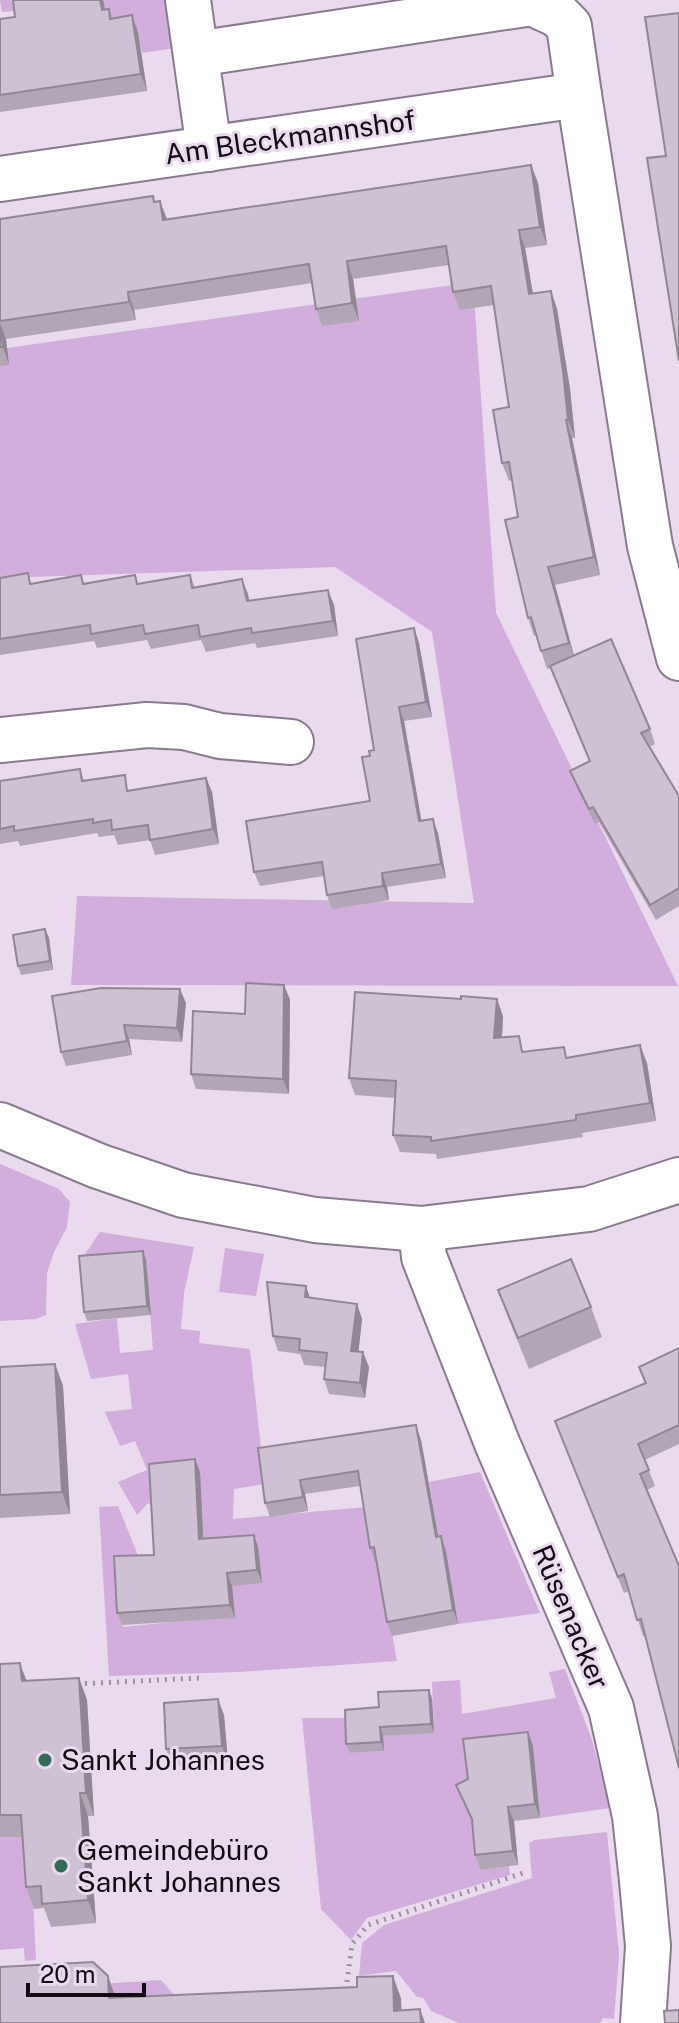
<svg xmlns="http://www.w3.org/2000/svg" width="679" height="2023" font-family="'Public Sans',sans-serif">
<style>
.green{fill:#d1aedc}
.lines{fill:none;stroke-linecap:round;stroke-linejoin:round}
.minor-casing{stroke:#887b8d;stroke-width:48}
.path{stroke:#9a8f9d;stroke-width:5;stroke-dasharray:2 6;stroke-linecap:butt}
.minor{stroke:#fff;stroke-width:44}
.wall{fill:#b2a6b6}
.shaded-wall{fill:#918794}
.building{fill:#cfc1d4;stroke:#918794;stroke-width:2}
.poi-dot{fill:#2f6b56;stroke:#e9daed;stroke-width:3}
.labels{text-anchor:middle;stroke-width:6;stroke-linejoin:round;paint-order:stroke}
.street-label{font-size:28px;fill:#110c12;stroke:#e9daed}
.poi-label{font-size:28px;fill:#110c12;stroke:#e9daed;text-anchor:start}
</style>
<rect width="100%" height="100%" fill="#e9daed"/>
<!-- green -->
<g class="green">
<polygon points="0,0 169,0 175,48 142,53 138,32 108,27 104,3 2,12"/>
<polygon points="473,282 496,613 678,986 71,985 77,896 474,903 432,632 335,567 0,578 0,349"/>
<polygon points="0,1164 59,1189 70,1202 67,1227 54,1252 47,1273 46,1315 36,1319 0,1321"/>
<polygon points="100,1232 194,1247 184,1293 181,1329 200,1331 199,1343 250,1349 265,1484 234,1489 233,1519 366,1507 379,1561 397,1661 239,1672 109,1676 99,1507 118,1506 143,1568 118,1570 123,1627 192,1620 204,1556 199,1495 147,1504 137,1515 118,1482 147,1470 135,1441 120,1446 105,1412 132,1409 128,1374 91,1379 75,1324 117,1318 120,1353 153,1350 146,1260 82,1265 85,1254"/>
<polygon points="225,1248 264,1254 256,1296 219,1292"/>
<polygon points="480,1472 540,1613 458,1624 446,1551 441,1551 429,1482"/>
<polygon points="565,1669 592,1740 610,1808 540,1818 533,1746 473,1825 481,1870 509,1866 510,1875 367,1918 351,1940 321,1909 302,1718 348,1718 350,1753 383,1751 383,1736 434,1732 432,1682 460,1680 462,1714 556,1698 549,1672"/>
<polygon points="607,1832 619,1954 614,2019 603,2018 600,2023 459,2023 431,2011 423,1998 417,1997 396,1971 359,1976 362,1943 384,1925 532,1878 529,1843 535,1840"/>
<polygon points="0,1837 30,1837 36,1960 25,1961 24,1948 0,1950"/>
<polygon points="161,1980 176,1997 117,2023 101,1984"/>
</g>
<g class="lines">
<!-- minor casing -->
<g class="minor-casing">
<g id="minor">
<polyline points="188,0 209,149"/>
<polyline points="196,54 532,3 558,15 569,26 579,95"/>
<polyline points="0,179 579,95 650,546 679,658"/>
<polyline points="0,740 147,725 184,727 220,736 291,742"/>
<polyline points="0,1125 98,1166 183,1195 315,1220 421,1229 589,1209 679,1180"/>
<polyline points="421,1229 424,1257 497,1443 611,1708 635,1816 642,1881 648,1946 643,2023"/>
</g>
</g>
<!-- path -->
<g class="path">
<polyline points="77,1684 200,1678"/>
<polyline points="347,1982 352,1944 368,1925 526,1872"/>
</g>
<!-- minor -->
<use href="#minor" class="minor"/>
</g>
<!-- wall -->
<g class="wall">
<polygon points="13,0 103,0 105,10 109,9 113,19 138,32 147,91 0,112 0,19 15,17"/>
<polygon points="531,165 538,183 547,245 525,248 533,294 551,291 557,309 570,389 575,438 572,438 600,575 555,585 574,655 650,729 655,744 649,747 679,796 679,906 656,920 599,822 595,824 576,786 570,771 589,761 551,668 547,669 536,635 534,636 528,618 518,517 512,480 509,481 502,463 509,407 494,305 460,310 453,292 449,265 353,279 359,321 322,326 316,309 312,283 134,310 136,320 6,339 9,365 0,366 0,219 156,202 167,220"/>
<polygon points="190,575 195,587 248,594 249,601 334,605 338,636 257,648 255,643 206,652 201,640 151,649 147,640 97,648 94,641 0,655 0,578 31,583 138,584"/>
<polygon points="414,628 419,643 432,717 404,721 421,820 438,833 446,878 387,887 389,900 332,909 327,895 324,876 260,886 254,872 370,801 370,756 374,750"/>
<polygon points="80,769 84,781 130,790 206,778 212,792 219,844 155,855 150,840 118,845 114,835 99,837 97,833 20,846 18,841 0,844 0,781"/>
<polygon points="45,929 49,938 53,970 21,975 18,966"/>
<polygon points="284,985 290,1000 289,1094 196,1089 191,1074 245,1014"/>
<polygon points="52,996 186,1003 182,1042 129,1039 132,1055 66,1066 61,1052"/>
<polygon points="503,1016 502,1037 525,1052 568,1057 647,1063 656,1121 582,1133 583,1137 437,1159 436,1154 400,1152 393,1135 395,1098 355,1095 349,1078"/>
<polygon points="146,1260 151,1315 87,1321 84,1312"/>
<polygon points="306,1286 310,1298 357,1304 362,1319 358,1352 369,1367 365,1398 329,1394 324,1379 325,1367 304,1365 300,1354 278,1351 273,1336"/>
<polygon points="498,1290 591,1307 602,1337 529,1369 509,1320"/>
<polygon points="679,1348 679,1444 645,1460 655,1486 647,1490 645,1636 643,1636 629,1591 624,1593 555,1421 645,1384 639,1367"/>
<polygon points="55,1364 63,1386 70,1514 0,1518 0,1367"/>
<polygon points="421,1440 438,1537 446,1551 458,1624 392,1636 387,1622 377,1562 375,1562 370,1548 360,1486 305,1494 308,1511 270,1517 265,1503 258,1448"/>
<polygon points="200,1472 203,1539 254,1535 258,1547 262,1583 232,1586 235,1618 122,1625 117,1613 154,1555"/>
<polygon points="0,1664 26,1681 79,1678 87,1700 94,1816 88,1816 96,1923 51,1927 44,1908 34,1909 26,1887 23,1837 0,1837"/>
<polygon points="432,1698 434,1733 383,1736 384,1751 350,1753 346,1744 379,1707"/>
<polygon points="224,1715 228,1762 172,1766 166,1749"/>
<polygon points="528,1732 533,1746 540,1818 514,1821 518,1865 481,1870 475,1855 472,1823 456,1785 468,1779"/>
</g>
<!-- shaded-wall -->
<g class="shaded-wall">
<polygon points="100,0 103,0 104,3 108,27 102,10"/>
<polygon points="132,15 138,32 147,91 141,74"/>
<polygon points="531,165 538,183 547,245 540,227"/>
<polygon points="160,201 167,219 163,220"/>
<polygon points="519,230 525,248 536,312 529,294"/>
<polygon points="347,261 353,279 359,321 352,303"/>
<polygon points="551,291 557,309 570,389 575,438 568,420"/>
<polygon points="128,292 134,310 136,320 129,302"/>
<polygon points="0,323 6,339 9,365 3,347"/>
<polygon points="566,420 572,438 600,575 594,557"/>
<polygon points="548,567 555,585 575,661 569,643"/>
<polygon points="242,579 248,594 252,616 247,601"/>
<polygon points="328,590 334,605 338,636 333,621"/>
<polygon points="414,628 419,643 432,717 426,702"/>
<polygon points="399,707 404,721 424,835 419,821"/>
<polygon points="206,778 212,792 219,844 213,829"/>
<polygon points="433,819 438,833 446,878 441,864"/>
<polygon points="382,873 387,887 389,900 383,886"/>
<polygon points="45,929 49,938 53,970 50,961"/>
<polygon points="284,985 290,1000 289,1094 283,1079"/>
<polygon points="180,989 186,1003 182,1042 177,1028"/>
<polygon points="497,999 503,1016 501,1055 494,1038"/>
<polygon points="124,1025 129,1039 132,1055 127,1041"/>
<polygon points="640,1045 647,1063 656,1121 650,1103"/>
<polygon points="143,1251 146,1260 151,1315 147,1306"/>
<polygon points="306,1286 311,1301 305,1297"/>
<polygon points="357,1304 362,1319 357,1366 351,1351"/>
<polygon points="363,1352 369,1367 365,1398 360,1383"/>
<polygon points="55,1364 63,1386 70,1514 62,1492"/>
<polygon points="416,1425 421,1440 441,1551 436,1537"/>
<polygon points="195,1459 200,1472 204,1552 199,1539"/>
<polygon points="300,1480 305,1494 308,1511 303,1497"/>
<polygon points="254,1535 258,1547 262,1583 257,1570"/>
<polygon points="441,1536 446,1551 458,1624 453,1610"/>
<polygon points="227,1573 232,1586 235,1618 230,1605"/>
<polygon points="20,1663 28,1685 22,1681"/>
<polygon points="79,1678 87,1700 94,1816 86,1793"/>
<polygon points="429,1690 432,1698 434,1733 431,1724"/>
<polygon points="218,1699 224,1715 228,1762 222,1746"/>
<polygon points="380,1727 383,1736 384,1751 381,1742"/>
<polygon points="528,1732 533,1746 540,1818 535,1804"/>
<polygon points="80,1793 88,1816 96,1923 88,1900"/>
<polygon points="508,1807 514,1821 518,1865 513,1851"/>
<polygon points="108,1976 116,1998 109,1998"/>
<polygon points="393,1976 401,1998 402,2023 394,2011"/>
<polygon points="420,2009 425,2023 421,2023"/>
</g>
<!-- building -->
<g class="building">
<polygon points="13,0 100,0 102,10 109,9 110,19 132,15 141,74 0,95 0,19 15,17"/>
<polygon points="679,13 679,361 647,158 666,156 645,17"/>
<polygon points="531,165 540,227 519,230 529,294 551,291 563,371 568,420 566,420 594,557 548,567 569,643 541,651 531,617 528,618 505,520 518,517 509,462 502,463 493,410 509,407 491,286 453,292 446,246 347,261 352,303 316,309 309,264 128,292 129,302 0,321 0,219 153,196 154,202 160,201 163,220"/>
<polygon points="0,326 3,347 0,347"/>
<polygon points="28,573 30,584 81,575 83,584 135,575 137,584 190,575 192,588 242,579 247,601 328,590 333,621 252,633 251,628 200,637 198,625 145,634 143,625 91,634 90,625 0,639 0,578"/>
<polygon points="414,628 426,702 399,707 419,821 433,819 441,864 382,873 383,886 327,895 322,862 254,872 246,821 370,801 362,757 370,756 369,751 374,750 356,639"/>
<polygon points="611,639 650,729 641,733 679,796 679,888 650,905 593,807 589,809 570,771 590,761 550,666"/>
<polygon points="80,769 82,781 125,775 127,791 206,778 213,829 150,840 148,825 112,830 111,820 93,823 93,819 14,831 14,826 0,829 0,781"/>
<polygon points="45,929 50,961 18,966 13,935"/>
<polygon points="246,983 284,985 283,1079 191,1074 193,1011 245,1014"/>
<polygon points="101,988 180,989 177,1028 124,1025 127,1041 61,1052 52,996"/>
<polygon points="355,992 461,999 461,996 497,999 494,1038 519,1036 522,1052 564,1047 566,1058 640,1045 650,1103 576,1115 576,1120 431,1141 431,1137 393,1135 396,1081 349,1078"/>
<polygon points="143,1251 147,1306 84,1312 79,1256"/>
<polygon points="571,1259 591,1307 518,1338 498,1290"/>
<polygon points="267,1282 306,1286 305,1297 357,1304 351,1351 363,1352 360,1383 324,1379 327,1353 299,1350 300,1339 273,1336"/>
<polygon points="679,1348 679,1425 638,1444 649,1470 640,1474 679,1566 679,1768 641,1619 637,1620 624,1574 618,1577 555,1421 646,1383 639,1367"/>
<polygon points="55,1364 62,1492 0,1495 0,1367"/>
<polygon points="416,1425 436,1537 441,1536 453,1610 387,1622 374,1547 370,1548 358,1471 300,1480 303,1497 265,1503 258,1448"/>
<polygon points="195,1459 199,1539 254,1535 257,1570 227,1573 230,1605 117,1613 114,1556 154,1555 149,1464"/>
<polygon points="20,1663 22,1681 79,1678 86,1793 80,1793 88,1900 42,1904 41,1886 26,1887 21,1815 0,1815 0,1664"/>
<polygon points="429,1690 431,1724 380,1727 381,1742 346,1744 345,1710 379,1707 378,1692"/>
<polygon points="218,1699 222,1746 166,1749 164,1703"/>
<polygon points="528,1732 535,1804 508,1807 513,1851 475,1855 472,1819 456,1785 468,1779 463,1739"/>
<polygon points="93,1962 108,1976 109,1998 357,1987 357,1977 393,1976 394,2011 420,2009 421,2023 0,2023 0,1967"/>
<polygon points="679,2010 679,2023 665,2023 664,2011"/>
</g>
<!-- markers -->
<g class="poi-dot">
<circle cx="45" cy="1760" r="8"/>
<circle cx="61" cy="1866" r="8"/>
</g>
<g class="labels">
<!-- street labels -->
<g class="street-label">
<text transform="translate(290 137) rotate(-8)" y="10">Am Bleckmannshof</text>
<text transform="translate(571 1617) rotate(67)" y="10">Rüsenacker</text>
</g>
<!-- poi labels -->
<g class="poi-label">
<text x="61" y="1770">Sankt Johannes</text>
<text x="77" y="1860">Gemeindebüro<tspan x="77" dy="32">Sankt Johannes</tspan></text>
</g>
</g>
<!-- scale -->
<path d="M28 1983v12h116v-12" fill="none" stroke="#110c12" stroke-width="4"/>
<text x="40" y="1983" font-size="24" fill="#110c12" stroke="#e9daed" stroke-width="6" paint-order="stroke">20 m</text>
</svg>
